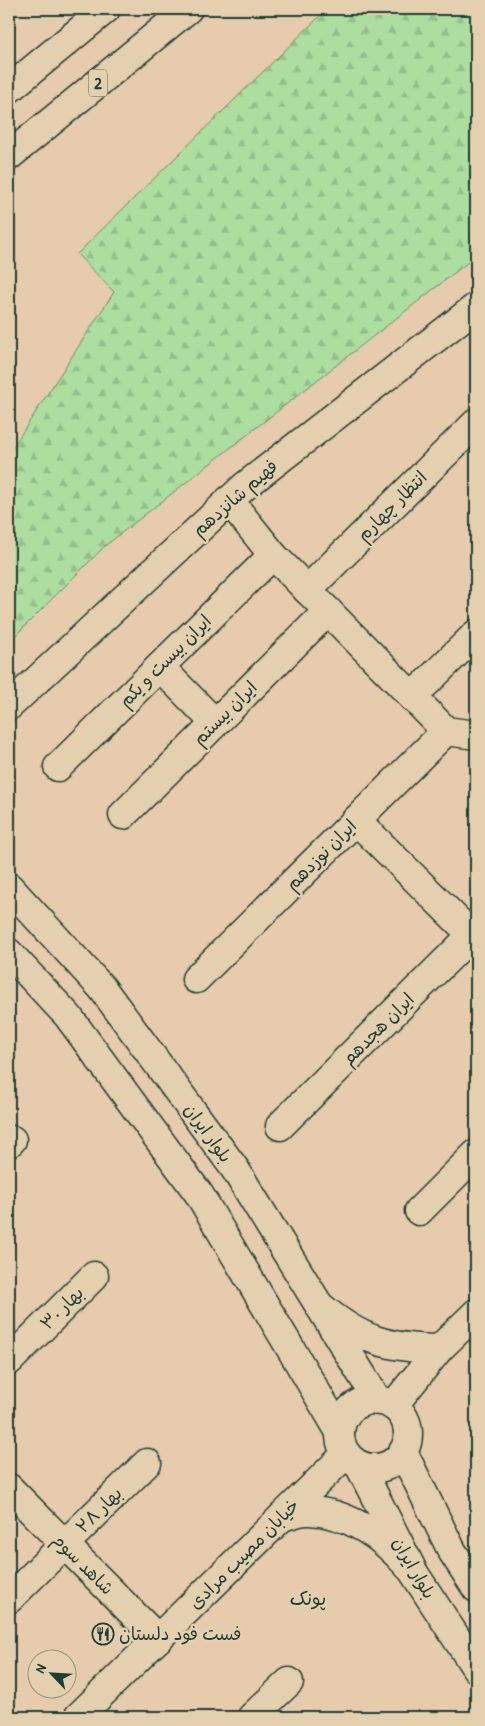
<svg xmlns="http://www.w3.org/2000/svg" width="485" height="1726" font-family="'Patrick Hand','Playpen Sans Arabic',sans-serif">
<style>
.forest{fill:url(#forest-firs);stroke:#658e6a}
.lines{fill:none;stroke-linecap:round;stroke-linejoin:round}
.minor-casing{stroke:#1f3d34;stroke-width:31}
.major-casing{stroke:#1f3d34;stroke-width:31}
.highway-casing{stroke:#1f3d34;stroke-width:31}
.minor{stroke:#e4d0ae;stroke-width:28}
.major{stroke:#e4d0ae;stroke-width:28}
.highway{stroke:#e4d0ae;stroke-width:28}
.labels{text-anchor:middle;stroke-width:5;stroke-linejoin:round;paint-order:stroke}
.shield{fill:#e4d0ae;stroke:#5a6959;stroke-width:1}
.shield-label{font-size:16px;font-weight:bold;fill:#1f3d34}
.street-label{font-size:18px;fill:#1f3d34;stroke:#e4d0ae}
.poi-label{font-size:18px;fill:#1f3d34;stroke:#e4d0ae;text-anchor:start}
.neighbourhood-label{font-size:19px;fill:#1f3d34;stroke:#e4d0ae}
</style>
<defs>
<pattern id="forest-firs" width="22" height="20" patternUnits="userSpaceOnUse" patternTransform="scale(1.25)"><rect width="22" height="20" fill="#abde9f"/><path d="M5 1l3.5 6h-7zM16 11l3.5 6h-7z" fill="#93bf8a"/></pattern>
</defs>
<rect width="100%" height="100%" fill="#e6cbac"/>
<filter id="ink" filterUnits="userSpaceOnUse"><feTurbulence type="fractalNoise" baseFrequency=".02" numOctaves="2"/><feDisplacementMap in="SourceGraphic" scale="10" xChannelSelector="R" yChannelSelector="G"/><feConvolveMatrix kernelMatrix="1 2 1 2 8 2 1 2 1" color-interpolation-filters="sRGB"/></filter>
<g filter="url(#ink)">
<!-- forest -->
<polygon class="forest" points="327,9 476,9 476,256 106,545 9,642 9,453 114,292 77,254"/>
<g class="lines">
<!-- minor casing -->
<g class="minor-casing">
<g id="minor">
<polyline points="229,500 273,555 446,731 476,735"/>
<polyline points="307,590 476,423"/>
<polyline points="160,667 215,723"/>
<polyline points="412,697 476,634"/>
<polyline points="9,706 245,486 476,307"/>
<polyline points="58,767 273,555"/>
<polyline points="123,815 328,611"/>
<polyline points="356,820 472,935"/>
<polyline points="196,979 446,731"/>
<polyline points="280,1126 476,931"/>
<polyline points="9,1143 12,1140"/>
<polyline points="419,1211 476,1154"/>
<path d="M320,1306C360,1340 387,1348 439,1349"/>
<polyline points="9,1361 94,1276"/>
<polyline points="393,1406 439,1349 476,1313"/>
<polyline points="9,1488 158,1639"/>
<path d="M282,1517C290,1515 300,1510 309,1511C349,1512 384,1538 409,1567"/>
<polyline points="9,1599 147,1463"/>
<polyline points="78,1717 346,1454"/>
<polyline points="252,1717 289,1682"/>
</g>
</g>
<!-- major casing -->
<g class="major-casing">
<g id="major">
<polyline points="9,887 102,988 235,1169 378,1401"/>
<polyline points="9,953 68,1016 199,1194 340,1432"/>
<circle cx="374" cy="1434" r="34"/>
<polyline points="403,1452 452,1551 476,1588"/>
<polyline points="359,1465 414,1573 476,1668"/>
</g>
</g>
<!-- highway casing -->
<g class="highway-casing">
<g id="highway">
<polyline points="9,89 106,9"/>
<polyline points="9,156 188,9"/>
</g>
</g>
<!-- minor -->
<use href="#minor" class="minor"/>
<!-- major -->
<use href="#major" class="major"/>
<!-- highway -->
<use href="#highway" class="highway"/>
</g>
</g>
<!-- icons -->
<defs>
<g id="restaurant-ring" transform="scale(1.125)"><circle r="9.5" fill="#e4d0ae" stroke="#1f3d34" stroke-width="1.5"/><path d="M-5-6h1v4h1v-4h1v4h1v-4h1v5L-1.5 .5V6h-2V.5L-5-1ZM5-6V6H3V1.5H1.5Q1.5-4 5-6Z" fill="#1f3d34"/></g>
</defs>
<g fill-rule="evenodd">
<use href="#restaurant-ring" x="103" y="1634"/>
</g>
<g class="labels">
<!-- shield labels -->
<rect class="shield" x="89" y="69.5" width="18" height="27" rx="4"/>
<g class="shield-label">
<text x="98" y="89">2</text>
</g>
<!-- street labels -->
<g class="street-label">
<text transform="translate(235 498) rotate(-41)" y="6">فهیم شانزدهم</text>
<text transform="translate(392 506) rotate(-45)" y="6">انتظار چهارم</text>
<text transform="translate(165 661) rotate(-45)" y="6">ایران بیست و یکم</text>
<text transform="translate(225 713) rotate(-45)" y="6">ایران بیستم</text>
<text transform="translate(321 855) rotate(-45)" y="6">ایران نوزدهم</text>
<text transform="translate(378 1029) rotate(-45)" y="6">ایران هجدهم</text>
<text transform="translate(208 1133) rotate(54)" y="6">بلوار ایران</text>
<text transform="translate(62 1308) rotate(-45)" y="6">بهار ۳۰</text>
<text transform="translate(99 1510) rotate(-45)" y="6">بهار ۲۸</text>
<text transform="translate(244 1554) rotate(-45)" y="6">خیابان مصیب مرادی</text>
<text transform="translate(83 1564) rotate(45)" y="6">شاهد سوم</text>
<text transform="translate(414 1568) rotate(60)" y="6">بلوار ایران</text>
</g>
<!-- poi labels -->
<g class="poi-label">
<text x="119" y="1640">فست فود دلستان</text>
</g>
<!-- neighbourhood labels -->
<g class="neighbourhood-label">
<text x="308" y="1605">پونک</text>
</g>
</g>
<!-- margin -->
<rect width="485" height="1726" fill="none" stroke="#e4d0ae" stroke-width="30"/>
<rect x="15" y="15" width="455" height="1696" fill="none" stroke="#1f3d34" stroke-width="2" filter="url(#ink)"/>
<!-- north arrow -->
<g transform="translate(52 1674) rotate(295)"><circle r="24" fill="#e4d0ae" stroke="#95957d"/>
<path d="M0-4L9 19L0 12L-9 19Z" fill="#1f3d34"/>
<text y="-8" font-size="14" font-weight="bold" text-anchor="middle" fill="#1f3d34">N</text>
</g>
</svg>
